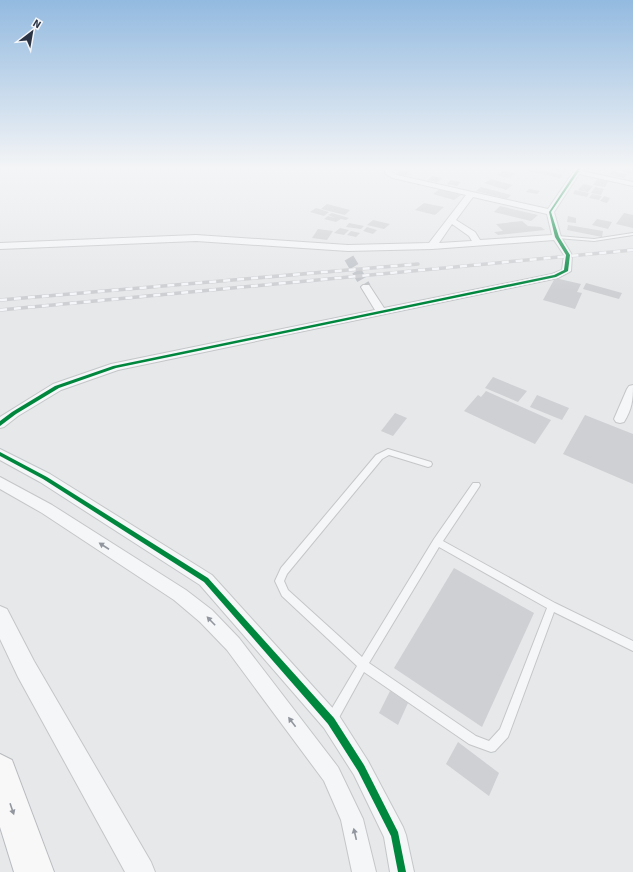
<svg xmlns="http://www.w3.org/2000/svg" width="633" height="872" font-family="'Source Sans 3',sans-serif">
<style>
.building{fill:#ced0d3}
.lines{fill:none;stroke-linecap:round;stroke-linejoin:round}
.minor-tunnel{stroke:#c1c4c9;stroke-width:10;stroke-dasharray:10 5;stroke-linecap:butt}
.service-casing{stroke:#c4c6c8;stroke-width:2}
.minor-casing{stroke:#c4c6c8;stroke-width:2}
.tertiary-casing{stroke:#c4c6c8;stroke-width:2}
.trunk-casing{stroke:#b8bbbf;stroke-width:2}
.service{fill:#f5f6f7;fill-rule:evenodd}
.minor{fill:#f5f6f7;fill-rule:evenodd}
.tertiary{fill:#f5f6f7;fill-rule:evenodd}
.trunk{fill:#f8f8f8;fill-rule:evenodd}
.rail-casing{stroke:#cecfd2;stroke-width:3.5}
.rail{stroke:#f4f6f9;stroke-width:2.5;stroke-dasharray:7;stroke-linecap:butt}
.cycleway-casing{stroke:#f4f6f9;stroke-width:3}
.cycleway{fill:#00873e;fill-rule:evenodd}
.oneway{fill:#90959e}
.oneway2{fill:#92969e}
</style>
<rect width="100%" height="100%" fill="#e6e8ea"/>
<!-- building -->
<g class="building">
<polygon points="530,168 539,168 543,169 541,170 563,175 560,178 527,171"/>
<polygon points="552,168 565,168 568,169 565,173 551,170"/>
<polygon points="626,168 633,168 633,174 624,172"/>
<polygon points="402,170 408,172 410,174 404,176 399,175 399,172"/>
<polygon points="503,171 515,173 509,178 497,175"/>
<polygon points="612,171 627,174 624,178 610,175"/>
<polygon points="432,176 442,178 437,182 428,180"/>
<polygon points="598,178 609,180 605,187 593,185"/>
<polygon points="491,179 513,185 506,190 484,183"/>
<polygon points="451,180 461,182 457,186 447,184"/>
<polygon points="583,184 593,186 588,192 578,190"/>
<polygon points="481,187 511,195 507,199 476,191"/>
<polygon points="595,187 604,189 601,195 591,193"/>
<polygon points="440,189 461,195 454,200 433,194"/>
<polygon points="529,189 540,191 537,194 526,192"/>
<polygon points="575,190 589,193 587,197 573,194"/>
<polygon points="592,194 602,196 599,200 589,198"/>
<polygon points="604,196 610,198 607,203 600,201"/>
<polygon points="424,203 444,207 435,215 415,210"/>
<polygon points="327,204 350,210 345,215 321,209"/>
<polygon points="500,206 538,215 531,221 494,212"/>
<polygon points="316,208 329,212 324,216 310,212"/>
<polygon points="332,213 349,218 346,220 341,219 336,222 324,219 328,216 335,218 328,215"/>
<polygon points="624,213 633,215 633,228 616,224"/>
<polygon points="568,216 576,218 576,223 567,222"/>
<polygon points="597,219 612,222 608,229 592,225"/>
<polygon points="373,220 390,224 384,229 367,225"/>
<polygon points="522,221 528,226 541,227 545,230 498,235 494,232 503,231 496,224"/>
<polygon points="349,223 364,226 361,229 346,227"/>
<polygon points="568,225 603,231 602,237 567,230"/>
<polygon points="367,227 377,230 373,234 363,231"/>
<polygon points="340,228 349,230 344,235 334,233"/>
<polygon points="318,229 333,231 327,240 312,238"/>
<polygon points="351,231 360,233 356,237 347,235"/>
<polygon points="555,278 581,284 577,292 582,293 575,309 543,300"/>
<polygon points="586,283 622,293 619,299 583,289"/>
<polygon points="493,377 527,391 518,402 485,388"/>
<polygon points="486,391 551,420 535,444 464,411 478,395 481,397"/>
<polygon points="537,395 569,408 562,420 530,407"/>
<polygon points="395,413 407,418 393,436 381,431"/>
<polygon points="585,415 633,434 633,484 563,454"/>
<polygon points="454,568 534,613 482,727 394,668"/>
<polygon points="390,691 408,703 398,725 379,713"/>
<polygon points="458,742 499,773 489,796 446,764"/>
</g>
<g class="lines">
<!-- minor-tunnel -->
<polyline class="minor-tunnel" points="349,258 366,287"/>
<!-- service casing -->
<g class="service-casing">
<g id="service">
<polygon points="633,233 633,235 594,241 557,238 555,237 557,236 594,239"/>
<path d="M388,449L431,462L432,464L431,466L428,467L389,455L382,459L287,574L284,581L288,590L362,657L434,539L473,483H479L480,485L479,487L443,541L555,603L633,641V651L554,612L508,737L495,751L491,752L469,744L364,672L336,723L332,724L328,723L327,719L328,715L357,666L282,596L275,581L281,568L376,455ZM439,547L547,608L500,729L489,741L476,736L369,663Z"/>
</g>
</g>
<!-- minor casing -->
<g class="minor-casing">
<g id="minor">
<path d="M388,168H396L392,172L397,175L548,209L576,168H583L581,171L633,182V186L579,174L554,212L561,237L572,255L571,271L558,278L118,370L61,390L18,416L4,427L0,428V417L53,384L111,364L375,310L361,287L363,285H369L384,308L552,274L562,270L564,255L554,240L432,249L348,251L196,241L0,249V243L196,235L348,245L429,243L466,195L393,178L387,175L385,172ZM473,197L547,214L552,235L480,240L475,232L456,220ZM452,224L469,236L472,241L439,243Z"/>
<path d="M633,385C633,400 632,409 624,422L620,423L616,422L614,419L627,389L629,386Z"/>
<polygon points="0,449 50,474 212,575 338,714 368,761 403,827 406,835 414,872 390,872 384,837 354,775 324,728 200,585 40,482 0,460"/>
<polygon points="0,477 52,505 186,590 212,610 239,638 338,767 363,819 376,872 352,872 341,820 324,781 227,650 200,622 174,600 42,513 0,489"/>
</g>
</g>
<!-- tertiary casing -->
<g class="tertiary-casing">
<polygon id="tertiary" points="0,606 7,609 34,661 151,862 155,872 125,872 18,677 0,639"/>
</g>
<!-- trunk casing -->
<g class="trunk-casing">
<polygon id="trunk" points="0,754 12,760 54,872 14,872 0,827"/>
</g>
<!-- service -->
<use href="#service" class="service"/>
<!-- minor -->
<use href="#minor" class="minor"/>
<!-- tertiary -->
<use href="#tertiary" class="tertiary"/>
<!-- trunk -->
<use href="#trunk" class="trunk"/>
<!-- rail casing -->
<g class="rail-casing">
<g id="rail">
<polyline points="0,300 418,264"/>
<polyline points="0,310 633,250"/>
</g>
</g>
<!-- rail -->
<use href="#rail" class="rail"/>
<!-- cycleway casing -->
<g class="cycleway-casing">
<g id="cycleway">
<polygon points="578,168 581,168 551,212 559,237 570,255 568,271 556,277 116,368 59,388 16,414 0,426 0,421 12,412 55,386 113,366 554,275 564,270 566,255 555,237 549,212"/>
<polygon points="0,452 47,477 208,578 334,718 364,765 398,832 406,872 398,872 391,836 358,771 328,724 204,582 43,479 0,456"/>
</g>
</g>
<!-- cycleway -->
<use href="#cycleway" class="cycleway"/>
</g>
<!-- one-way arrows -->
<defs><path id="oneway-solid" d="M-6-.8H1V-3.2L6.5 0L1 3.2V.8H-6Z"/></defs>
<g class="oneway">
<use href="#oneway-solid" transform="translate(104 546) rotate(-147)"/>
<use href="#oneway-solid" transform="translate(211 621) rotate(-134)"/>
<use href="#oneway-solid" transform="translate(292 722) rotate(-127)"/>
<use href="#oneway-solid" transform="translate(355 834) rotate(-103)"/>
</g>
<use class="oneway2" href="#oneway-solid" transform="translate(12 809) rotate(71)"/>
<!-- sky -->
<linearGradient id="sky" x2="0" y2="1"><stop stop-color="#93bae0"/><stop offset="0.58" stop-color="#f4f5f6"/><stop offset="1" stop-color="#f4f5f6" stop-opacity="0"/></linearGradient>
<rect width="633" height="290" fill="url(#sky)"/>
<!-- north arrow -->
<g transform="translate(32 32) rotate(31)" stroke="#f4f6f9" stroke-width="3" paint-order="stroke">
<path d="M0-3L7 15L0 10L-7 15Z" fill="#2b3445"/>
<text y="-6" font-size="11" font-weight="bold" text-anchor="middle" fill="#2b3445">N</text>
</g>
</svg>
